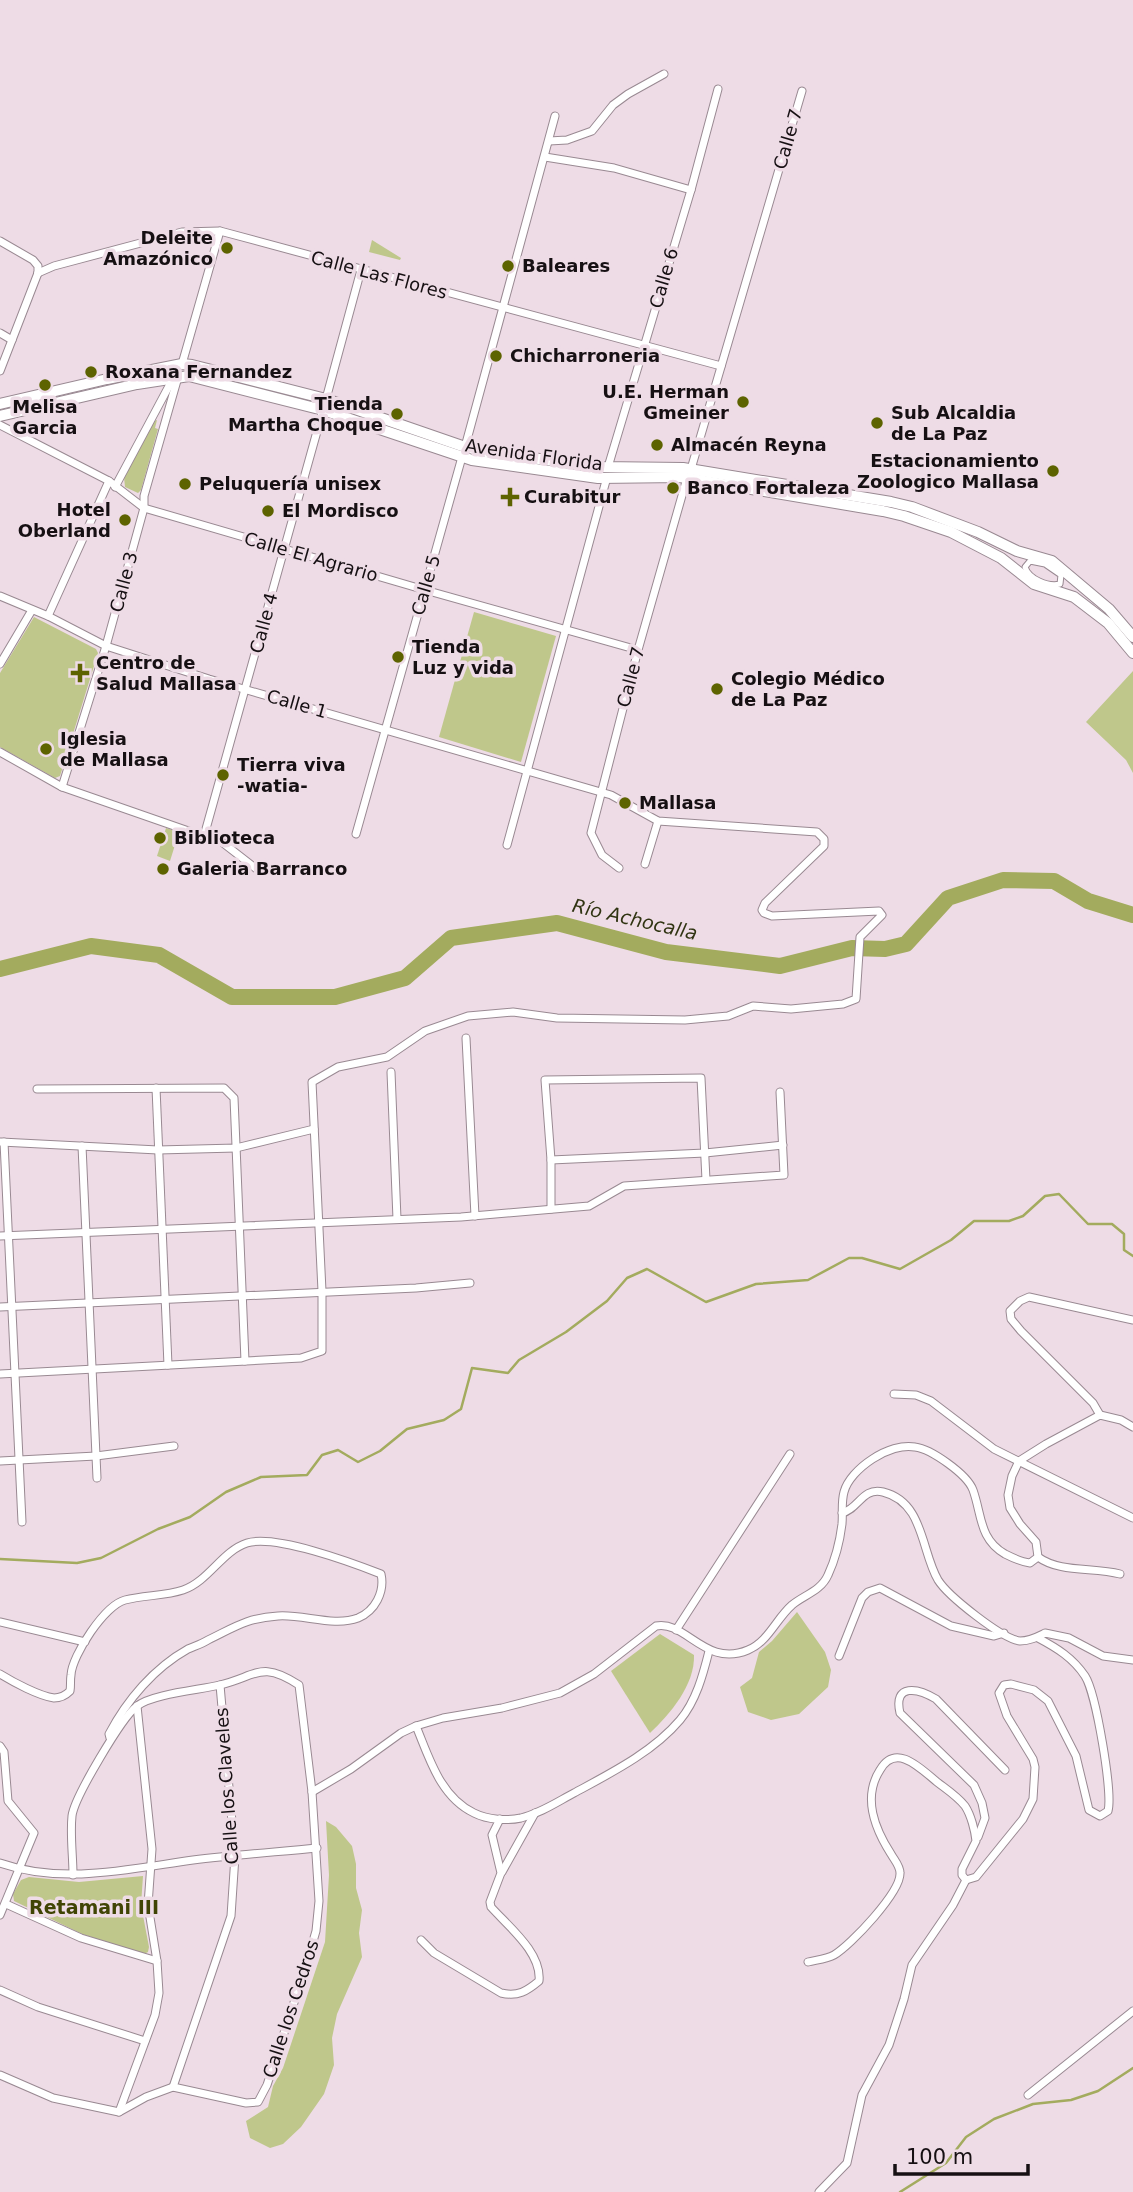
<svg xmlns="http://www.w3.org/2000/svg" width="1133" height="2192" font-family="'DejaVu Sans',sans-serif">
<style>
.green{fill:#bfc78b}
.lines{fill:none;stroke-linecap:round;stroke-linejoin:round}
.stream{stroke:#a3ab5e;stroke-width:2.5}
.river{stroke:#a3ab5e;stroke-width:16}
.pedestrian-casing{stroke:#998992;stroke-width:7}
.minor-casing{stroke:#998992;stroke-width:9}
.secondary-casing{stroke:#998992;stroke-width:12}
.pedestrian{stroke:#fff;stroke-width:5}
.minor{stroke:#fff;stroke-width:7}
.secondary{stroke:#fff;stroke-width:10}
.poi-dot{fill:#5d6300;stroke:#eedce6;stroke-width:2.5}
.labels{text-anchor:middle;stroke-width:7;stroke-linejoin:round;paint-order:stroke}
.street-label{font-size:18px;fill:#161013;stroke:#eedce6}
.poi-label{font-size:18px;font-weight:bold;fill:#161013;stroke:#eedce6;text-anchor:start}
.water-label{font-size:19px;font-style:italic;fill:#303412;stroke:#eedce6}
.neighbourhood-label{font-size:19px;font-weight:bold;fill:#404404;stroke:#eedce6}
</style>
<rect width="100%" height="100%" fill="#eedce6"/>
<!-- green -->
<g class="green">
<polygon points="372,240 401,258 400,260 369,252"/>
<polygon points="157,420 155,428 158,429 141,490 138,493 125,487 124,477 154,421"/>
<polygon points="474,612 556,636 521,762 439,737"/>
<polygon points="34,617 96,649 98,653 60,776 55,778 0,747 0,673"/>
<polygon points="1133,671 1133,773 1126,760 1086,722"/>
<polygon points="166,828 179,832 170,861 157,856"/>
<polygon points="797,1612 825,1652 831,1670 828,1687 799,1714 771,1720 748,1712 740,1687 752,1678 759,1652 772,1641"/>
<path d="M660,1634L694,1655C695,1685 670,1714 650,1733L611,1671Z"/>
<polygon points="326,1821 336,1827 352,1846 356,1864 356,1888 362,1910 359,1933 362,1957 337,2014 332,2038 334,2065 324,2094 301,2127 283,2144 270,2148 250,2138 246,2121 268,2107 273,2086 283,2068 325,1942 329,1875"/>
<polygon points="143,1876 141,1905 149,1947 148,1952 144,1954 82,1934 14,1901 13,1894 21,1880 29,1877 79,1882"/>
</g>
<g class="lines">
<!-- stream -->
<g class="stream">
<polyline points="0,1559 77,1563 101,1558 158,1529 190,1517 226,1492 261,1477 307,1475 322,1455 338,1450 358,1462 380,1451 407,1429 444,1420 461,1409 472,1368 508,1373 519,1360 566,1332 607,1301 627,1278 647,1269 706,1302 756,1284 808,1280 849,1258 862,1258 900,1269 951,1240 974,1221 1009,1221 1023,1216 1045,1196 1059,1194 1088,1224 1112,1224 1124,1234 1124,1250 1133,1256"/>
<polyline points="900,2192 946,2163 966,2137 994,2119 1033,2104 1071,2100 1098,2091 1133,2068"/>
</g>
<!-- river -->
<polyline class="river" points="0,969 91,946 159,955 232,997 335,997 405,978 451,938 557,923 666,952 780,966 852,948 885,949 906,944 948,898 1003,880 1054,881 1088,901 1133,915"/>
<!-- pedestrian casing -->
<g class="pedestrian-casing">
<path id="pedestrian" d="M1030,561L1045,564L1061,575L1060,584C1048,587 1029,579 1025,567Z"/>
</g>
<!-- minor casing -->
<g class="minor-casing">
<g id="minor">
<polyline points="549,141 567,140 592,131 613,105 628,94 664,74"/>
<polyline points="545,157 614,168 691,190"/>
<polyline points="0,241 33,260 38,266 38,273"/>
<polyline points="38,273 54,266 182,232 220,231 721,366"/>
<polyline points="0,333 12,340"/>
<polyline points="182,364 220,231"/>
<polyline points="0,371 38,273"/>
<polyline points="326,399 361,270"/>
<polyline points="0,425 109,481 144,508 425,590 638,650"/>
<polyline points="465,447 555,116"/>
<polyline points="608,467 691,190 718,89"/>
<polyline points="691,469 802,91"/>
<polyline points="115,487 169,386 176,378"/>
<polyline points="0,596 48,616 106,646 209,679 611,795 658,821 817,832 824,839 824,846 765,903 762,910 764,913 772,916 879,911 882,915 860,937 856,999 843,1004 791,1009 753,1006 728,1016 685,1020 557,1018 513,1012 468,1016 425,1031 387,1057 338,1067 312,1082 322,1291 322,1351 301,1358 0,1374"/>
<polyline points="48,616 109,481"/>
<polyline points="0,664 32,610"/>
<polyline points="0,752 62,787 223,843 259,871"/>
<polyline points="62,787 106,646 144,508 144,496 178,377"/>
<polyline points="356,834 462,457"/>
<polyline points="204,836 323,410"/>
<polyline points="507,845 607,477"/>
<polyline points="645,864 658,821"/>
<polyline points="619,868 602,855 591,833 638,650 687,478"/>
<polyline points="466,1038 475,1216"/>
<polyline points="391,1072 397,1219"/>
<polyline points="156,1088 168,1365"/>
<polyline points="37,1089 224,1088 234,1098 245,1361"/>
<polyline points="1,1142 158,1150 236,1148 314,1129"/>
<polyline points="4,1142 22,1522"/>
<polyline points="82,1146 97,1478"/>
<polyline points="551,1160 705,1153 783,1145"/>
<polyline points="551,1209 551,1160 545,1080 701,1078 706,1180"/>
<polyline points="0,1236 461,1217 589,1206 624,1186 784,1175 780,1092"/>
<polyline points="0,1307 416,1288 470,1283"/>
<polyline points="894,1394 916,1395 931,1401 994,1449 1133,1518"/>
<polyline points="1100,1415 1093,1403 1021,1331 1011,1319 1010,1311 1020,1301 1029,1297 1133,1320"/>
<polyline points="0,1461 96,1456 174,1446"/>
<path d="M842,1513C859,1509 862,1487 883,1492C924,1502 921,1551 938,1580C948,1596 1002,1639 1020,1641C1030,1641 1037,1637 1045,1633L1069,1638L1103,1656L1133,1660"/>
<path d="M1038,1557C1060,1573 1093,1567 1120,1574"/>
<polyline points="0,1622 85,1642"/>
<polyline points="676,1630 790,1454"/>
<polyline points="839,1656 862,1598 868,1592 880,1588 951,1626 994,1636 1004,1633"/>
<path d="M0,1674C13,1682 39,1696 54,1698C60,1698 66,1695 70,1691C71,1685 70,1681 71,1675C72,1655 105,1605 125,1600C144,1595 165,1596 183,1590C209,1581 222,1551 247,1543C275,1534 353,1563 381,1574C385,1592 375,1611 358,1618C334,1627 303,1614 278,1616C247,1618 235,1627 208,1640C202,1644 195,1646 188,1649C154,1668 127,1700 109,1734L110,1738"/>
<path d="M416,1726C429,1757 440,1797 474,1813C488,1820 507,1821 521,1818C541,1813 557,1802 574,1793C611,1773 653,1752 680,1720C696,1701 703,1675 709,1651"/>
<polyline points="0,1746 4,1752 8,1801 34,1833 0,1915"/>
<path d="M312,1792L351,1769L401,1733L416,1726L443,1718L502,1708L560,1693L594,1674L656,1626C686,1620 705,1668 748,1650C768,1642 776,1619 792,1605C804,1595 821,1591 828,1575C835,1560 840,1540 842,1524C843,1513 841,1503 844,1492C850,1469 890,1442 915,1447C931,1449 967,1474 973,1490C982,1515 979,1539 1005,1554C1013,1558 1021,1562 1030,1563L1038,1557L1036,1542L1020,1524L1010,1508L1008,1495L1012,1476L1019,1461L1046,1444L1100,1415L1121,1420L1133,1427"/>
<path d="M978,1837L985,1818L982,1803L974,1785L900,1713C893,1683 918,1688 936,1699L1005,1770"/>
<path d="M0,1863C63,1885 129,1869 193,1860C234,1855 276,1852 317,1848"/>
<polyline points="502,1872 535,1813"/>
<polyline points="6,1904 81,1938 157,1961"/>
<path d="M421,1940L434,1953L501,1993C518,1997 527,1991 539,1981C542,1953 509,1927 491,1907L490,1902L501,1873L492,1835L500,1819"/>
<path d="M808,1962C816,1960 827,1959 834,1955C851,1945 901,1892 900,1873C900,1866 895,1861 891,1854C875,1829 862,1798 880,1770C896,1742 921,1769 937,1782C946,1789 957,1796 965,1806C971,1815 975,1831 976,1841L962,1869V1875L966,1880L976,1877L1023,1819L1033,1799L1035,1767L1033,1759L1007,1716L999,1693L1004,1685L1011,1684L1034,1690L1048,1701L1076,1756L1089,1810L1100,1816L1108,1811C1113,1793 1096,1693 1085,1676C1073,1658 1057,1648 1038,1638"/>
<polyline points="0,1990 38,2007 145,2041"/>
<path d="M0,2075L53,2098L119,2112L146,2097L173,2087L246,2103L258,2102L267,2085L305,1969L316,1931L319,1901L312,1792L299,1685C261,1660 257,1676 220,1685C199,1690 152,1694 137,1706C122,1717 74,1798 72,1816C70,1835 73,1856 73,1875"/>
<polyline points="173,2087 231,1916 235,1856 220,1685"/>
<polyline points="1028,2095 1133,2011"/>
<polyline points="119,2112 155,2015 159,1993 157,1961 148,1905 152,1849 137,1706"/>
<polyline points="819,2192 847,2163 862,2095 889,2045 904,1999 912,1965 953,1905 966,1880"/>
</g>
</g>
<!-- secondary casing -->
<g class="secondary-casing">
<g id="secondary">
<polyline points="0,404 107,379 182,364 192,365 326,399 465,447 486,452 600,467 683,468 891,502 912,507 978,532 1017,551 1052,561 1109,609 1133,637"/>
<polyline points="0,416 137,384 189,376 323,410 472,460 598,478 680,477 883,511 904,516 951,532 1001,558 1034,584 1074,597 1108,623 1133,653"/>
</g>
</g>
<!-- pedestrian -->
<use href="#pedestrian" class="pedestrian"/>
<!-- minor -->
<use href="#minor" class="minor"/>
<!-- secondary -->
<use href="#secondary" class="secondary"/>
</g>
<!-- markers -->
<g class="poi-dot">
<circle cx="227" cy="248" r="7"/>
<circle cx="508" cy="266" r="7"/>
<circle cx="496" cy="356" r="7"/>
<circle cx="91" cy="372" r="7"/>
<circle cx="45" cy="385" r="7"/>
<circle cx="743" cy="402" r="7"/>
<circle cx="397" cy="414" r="7"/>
<circle cx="877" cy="423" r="7"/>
<circle cx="657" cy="445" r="7"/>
<circle cx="1053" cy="471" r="7"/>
<circle cx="185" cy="484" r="7"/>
<circle cx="673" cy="488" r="7"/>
<path d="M506.5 486.5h7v7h7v7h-7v7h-7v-7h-7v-7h7z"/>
<circle cx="268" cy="511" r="7"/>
<circle cx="125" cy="520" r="7"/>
<circle cx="398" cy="657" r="7"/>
<path d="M76.5 662.5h7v7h7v7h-7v7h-7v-7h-7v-7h7z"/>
<circle cx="717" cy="689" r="7"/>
<circle cx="46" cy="749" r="7"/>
<circle cx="223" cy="775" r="7"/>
<circle cx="625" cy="803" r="7"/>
<circle cx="160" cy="838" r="7"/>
<circle cx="163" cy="869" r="7"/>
</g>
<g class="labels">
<!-- street labels -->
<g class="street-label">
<text transform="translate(788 139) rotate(-74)" y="6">Calle 7</text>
<text transform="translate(379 275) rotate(15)" y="6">Calle Las Flores</text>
<text transform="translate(664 278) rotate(-74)" y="6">Calle 6</text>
<text transform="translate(534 455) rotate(8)" y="6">Avenida Florida</text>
<text transform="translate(311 557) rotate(16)" y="6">Calle El Agrario</text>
<text transform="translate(124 582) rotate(-75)" y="6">Calle 3</text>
<text transform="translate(426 585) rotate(-74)" y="6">Calle 5</text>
<text transform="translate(264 623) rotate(-75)" y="6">Calle 4</text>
<text transform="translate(631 677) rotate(-75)" y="6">Calle 7</text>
<text transform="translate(297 704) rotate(16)" y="6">Calle 1</text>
<text transform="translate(227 1786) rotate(-94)" y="6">Calle los Claveles</text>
<text transform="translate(291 2009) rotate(-72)" y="6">Calle los Cedros</text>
</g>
<!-- poi labels -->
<g class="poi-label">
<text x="213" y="244" text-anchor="end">Deleite<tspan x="213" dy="21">Amazónico</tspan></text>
<text x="522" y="272">Baleares</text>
<text x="510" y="362">Chicharroneria</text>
<text x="105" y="378">Roxana Fernandez</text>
<text x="729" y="398" text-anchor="end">U.E. Herman<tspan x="729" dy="21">Gmeiner</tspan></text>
<text x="383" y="410" text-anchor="end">Tienda<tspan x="383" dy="21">Martha Choque</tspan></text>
<text x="45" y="413" text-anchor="middle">Melisa<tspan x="45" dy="21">Garcia</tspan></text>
<text x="891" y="419">Sub Alcaldia<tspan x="891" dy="21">de La Paz</tspan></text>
<text x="671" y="451">Almacén Reyna</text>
<text x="1039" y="467" text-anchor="end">Estacionamiento<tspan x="1039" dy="21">Zoologico Mallasa</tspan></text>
<text x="199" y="490">Peluquería unisex</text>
<text x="687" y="494">Banco Fortaleza</text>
<text x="524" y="503">Curabitur</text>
<text x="111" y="516" text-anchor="end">Hotel<tspan x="111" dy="21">Oberland</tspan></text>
<text x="282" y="517">El Mordisco</text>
<text x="412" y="653">Tienda<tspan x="412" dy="21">Luz y vida</tspan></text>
<text x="96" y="669">Centro de<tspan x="96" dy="21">Salud Mallasa</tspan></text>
<text x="731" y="685">Colegio Médico<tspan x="731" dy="21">de La Paz</tspan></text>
<text x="60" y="745">Iglesia<tspan x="60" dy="21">de Mallasa</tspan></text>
<text x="237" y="771">Tierra viva<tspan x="237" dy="21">-watia-</tspan></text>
<text x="639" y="809">Mallasa</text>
<text x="174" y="844">Biblioteca</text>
<text x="177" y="875">Galeria Barranco</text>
</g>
<!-- water labels -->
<g class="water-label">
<text transform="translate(635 919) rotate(13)" y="7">Río Achocalla</text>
</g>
<!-- neighbourhood labels -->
<g class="neighbourhood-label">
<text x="94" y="1914">Retamani III</text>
</g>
</g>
<!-- scale -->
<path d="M895 2164v10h133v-10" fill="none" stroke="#161013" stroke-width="3.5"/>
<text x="906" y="2164" font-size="21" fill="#161013" stroke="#eedce6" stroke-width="5" paint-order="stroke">100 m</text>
</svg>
